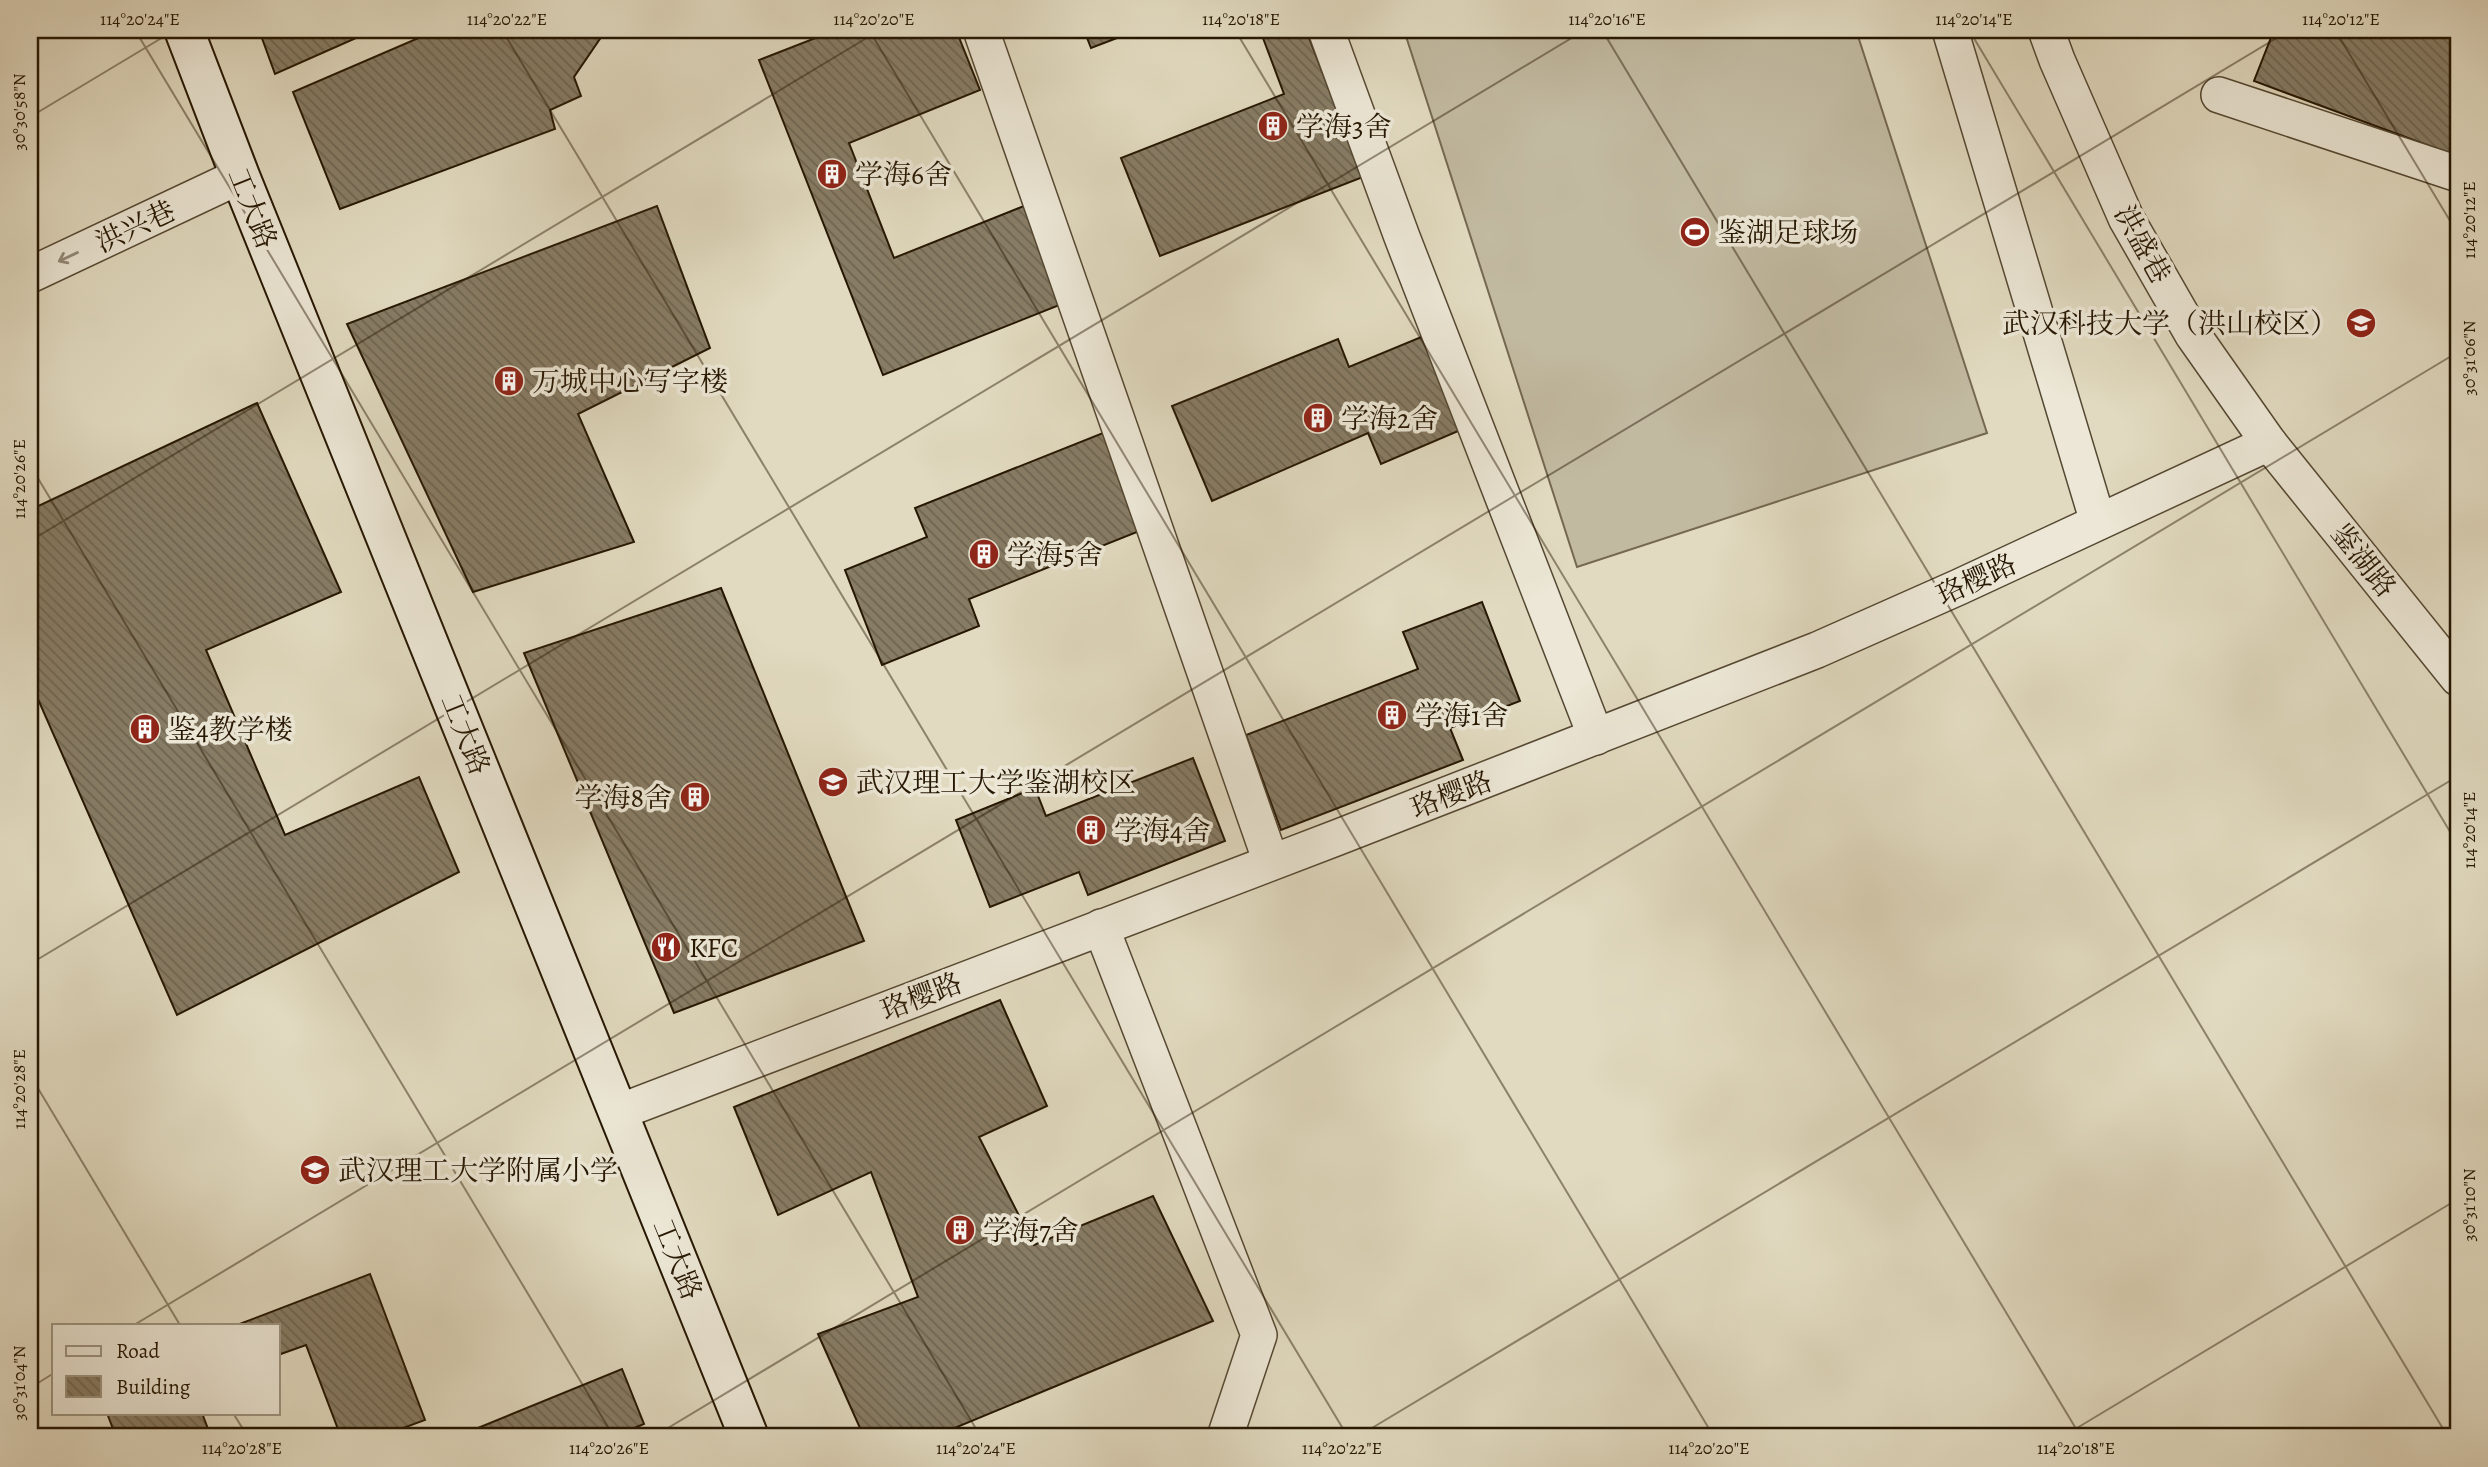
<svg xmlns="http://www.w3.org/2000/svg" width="2488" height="1467" font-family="Alegreya,'Noto Serif SC',serif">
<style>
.grass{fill:#c1b9a0;stroke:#746851;stroke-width:2}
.building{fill:url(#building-back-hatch);stroke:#261702;stroke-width:2}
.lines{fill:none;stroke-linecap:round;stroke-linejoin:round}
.street-casing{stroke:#554832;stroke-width:38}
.secondary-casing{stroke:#261702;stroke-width:42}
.street{stroke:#ece7d6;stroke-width:35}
.secondary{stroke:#ece7d6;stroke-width:38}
.oneway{stroke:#938977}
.ticks{fill:none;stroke:#261702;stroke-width:2;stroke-opacity:0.45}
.labels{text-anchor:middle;stroke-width:7;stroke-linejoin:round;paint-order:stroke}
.poi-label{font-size:28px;fill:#261702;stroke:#ece7d6;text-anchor:start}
.street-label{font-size:28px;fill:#261702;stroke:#ece7d6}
.neatline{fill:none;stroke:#261702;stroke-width:2.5}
.ticks-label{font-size:18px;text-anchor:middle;fill:#261702}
</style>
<defs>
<pattern id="building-back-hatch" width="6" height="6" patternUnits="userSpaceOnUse" patternTransform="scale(1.75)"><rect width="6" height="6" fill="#877c65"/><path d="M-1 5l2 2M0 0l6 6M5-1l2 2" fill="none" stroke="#6e6551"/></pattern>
</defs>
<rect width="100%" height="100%" fill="#e1dac0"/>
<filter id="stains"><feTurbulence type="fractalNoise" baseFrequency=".00286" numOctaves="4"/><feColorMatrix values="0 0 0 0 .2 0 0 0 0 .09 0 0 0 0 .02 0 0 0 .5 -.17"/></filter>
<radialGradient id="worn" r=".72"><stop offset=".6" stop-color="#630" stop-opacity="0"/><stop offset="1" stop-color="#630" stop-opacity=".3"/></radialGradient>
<!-- grass -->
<polygon class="grass" points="1404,30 1856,30 1987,433 1577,567"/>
<!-- building -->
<g class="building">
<polygon points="259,30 374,30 275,74"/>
<polygon points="437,30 606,30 574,77 581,96 550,110 555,129 340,209 293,92"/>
<polygon points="836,30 956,30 980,90 849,143 894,258 1024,206 1062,304 883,375 759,60"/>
<polygon points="1084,30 1138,30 1091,48"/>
<polygon points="1260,30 1306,30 1363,177 1160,256 1121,158 1284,94"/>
<polygon points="2274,30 2458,30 2458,145 2454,155 2254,81"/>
<polygon points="657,206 710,348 578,414 634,542 473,592 347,324"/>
<polygon points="1426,335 1463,429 1381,464 1368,433 1212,501 1172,406 1338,339 1349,367"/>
<polygon points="257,403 341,592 206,650 285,835 419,777 459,872 177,1015 30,681 30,510"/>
<polygon points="1103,433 1142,530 969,599 979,626 882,665 845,570 927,537 915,508"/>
<polygon points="721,588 864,941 674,1013 524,653"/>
<polygon points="1482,602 1520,701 1450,728 1463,760 1281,830 1246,735 1418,669 1403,632"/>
<polygon points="1193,758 1225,841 1088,895 1079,872 990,907 956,820 1035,788 1046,816"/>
<polygon points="1000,1000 1047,1106 979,1137 1034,1245 1153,1196 1213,1321 933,1437 864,1437 818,1334 918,1297 871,1172 778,1215 734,1107"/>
<polygon points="370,1274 425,1420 379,1437 341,1437 306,1345 278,1355 278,1325 237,1325"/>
<polygon points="622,1369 644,1424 613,1437 456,1437"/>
<polygon points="107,1413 202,1413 211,1437 116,1437"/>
</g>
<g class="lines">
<!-- street casing -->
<g class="street-casing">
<g id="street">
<polyline points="981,30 1271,862"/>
<polyline points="1326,30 1402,237 1596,737"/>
<polyline points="1950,30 2098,522"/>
<polyline points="2046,30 2057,60 2126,218 2193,335 2269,443 2458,678"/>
<polyline points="2219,95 2458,174"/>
<polyline points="30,275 240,176"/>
<polyline points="1101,927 1259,1335 1225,1437"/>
<polyline points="619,1112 1336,838 1817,650 1959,587 2269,443"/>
</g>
</g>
<!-- secondary casing -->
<g class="secondary-casing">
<polyline id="secondary" points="184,30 240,176 749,1437"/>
</g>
<!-- street -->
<use href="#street" class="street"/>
<!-- secondary -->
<use href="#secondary" class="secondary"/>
</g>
<!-- one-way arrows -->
<defs><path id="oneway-shaft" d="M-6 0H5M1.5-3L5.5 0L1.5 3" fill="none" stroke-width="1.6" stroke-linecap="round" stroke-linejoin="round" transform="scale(1.75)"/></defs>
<use class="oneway" href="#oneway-shaft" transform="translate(68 257) rotate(155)"/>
<!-- ticks -->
<path class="ticks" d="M135,30L981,1437M502,30L1348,1437M869,30L1714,1437M1235,30L2081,1437M1602,30L2448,1437M1969,30L2458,845M2335,30L2458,234M30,117L175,30M30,465L614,1437M30,541L880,30M30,964L1585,30M30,1075L180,1325M134,1325L2290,30M30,1388L54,1373M233,1413L248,1437M653,1437L2458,352M1357,1437L2458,776M2062,1437L2458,1199"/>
<!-- icons -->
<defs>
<g id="building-disc" transform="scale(1.575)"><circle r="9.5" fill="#8f2418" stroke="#ece7d6"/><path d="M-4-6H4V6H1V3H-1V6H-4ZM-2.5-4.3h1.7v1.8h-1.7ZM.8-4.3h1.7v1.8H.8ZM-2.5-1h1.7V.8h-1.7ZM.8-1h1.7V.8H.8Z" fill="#fff"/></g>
<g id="stadium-disc" transform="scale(1.575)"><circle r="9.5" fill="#8f2418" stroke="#ece7d6"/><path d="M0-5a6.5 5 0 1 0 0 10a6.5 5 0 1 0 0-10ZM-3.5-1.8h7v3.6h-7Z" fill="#fff"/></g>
<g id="university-disc" transform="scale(1.575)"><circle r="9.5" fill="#8f2418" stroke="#ece7d6"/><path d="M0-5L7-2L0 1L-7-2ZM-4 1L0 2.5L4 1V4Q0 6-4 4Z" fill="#fff"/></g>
<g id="restaurant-disc" transform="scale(1.575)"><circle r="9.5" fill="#8f2418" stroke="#ece7d6"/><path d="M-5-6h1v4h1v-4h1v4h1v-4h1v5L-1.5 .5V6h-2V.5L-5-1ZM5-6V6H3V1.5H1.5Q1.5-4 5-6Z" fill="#fff"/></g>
<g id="school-disc" transform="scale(1.575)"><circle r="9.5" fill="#8f2418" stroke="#ece7d6"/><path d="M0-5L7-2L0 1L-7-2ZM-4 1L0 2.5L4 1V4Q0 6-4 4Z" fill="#fff"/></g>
</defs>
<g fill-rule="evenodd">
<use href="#building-disc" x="1273" y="126"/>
<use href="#building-disc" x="832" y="174"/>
<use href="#stadium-disc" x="1695" y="232"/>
<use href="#university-disc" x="2361" y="323"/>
<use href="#building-disc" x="509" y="381"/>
<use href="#building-disc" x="1318" y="418"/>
<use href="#building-disc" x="984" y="554"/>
<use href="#building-disc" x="1392" y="715"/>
<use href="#building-disc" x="145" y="729"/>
<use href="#university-disc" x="833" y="782"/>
<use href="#building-disc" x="695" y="797"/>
<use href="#building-disc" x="1091" y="830"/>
<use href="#restaurant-disc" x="666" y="947"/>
<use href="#school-disc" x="315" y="1170"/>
<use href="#building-disc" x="960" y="1230"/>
</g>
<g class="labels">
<!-- poi labels -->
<g class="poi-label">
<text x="1296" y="136">学海3舍</text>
<text x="855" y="184">学海6舍</text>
<text x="1718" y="242">鉴湖足球场</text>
<text x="2338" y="333" text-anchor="end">武汉科技大学（洪山校区）</text>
<text x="532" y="391">万城中心写字楼</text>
<text x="1341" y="428">学海2舍</text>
<text x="1007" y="564">学海5舍</text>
<text x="1415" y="725">学海1舍</text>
<text x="168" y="739">鉴4教学楼</text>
<text x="856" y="792">武汉理工大学鉴湖校区</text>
<text x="672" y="807" text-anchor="end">学海8舍</text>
<text x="1114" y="840">学海4舍</text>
<text x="689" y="957">KFC</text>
<text x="338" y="1180">武汉理工大学附属小学</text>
<text x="983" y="1240">学海7舍</text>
</g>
<!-- street labels -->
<g class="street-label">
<text transform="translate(253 208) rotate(68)" y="10">工大路</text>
<text transform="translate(135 226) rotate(-25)" y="10">洪兴巷</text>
<text transform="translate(2143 244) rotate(61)" y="10">洪盛巷</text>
<text transform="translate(2364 560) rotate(51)" y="10">鉴湖路</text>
<text transform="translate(1976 579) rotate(-25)" y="10">珞樱路</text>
<text transform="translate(466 734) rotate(68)" y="10">工大路</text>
<text transform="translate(1451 794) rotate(-21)" y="10">珞樱路</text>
<text transform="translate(921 996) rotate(-21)" y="10">珞樱路</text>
<text transform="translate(678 1259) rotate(68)" y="10">工大路</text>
</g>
</g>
<!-- margin -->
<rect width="2488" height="1467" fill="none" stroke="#e1dac0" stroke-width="77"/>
<!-- legend -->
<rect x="52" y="1324" width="228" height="91" fill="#ece7d6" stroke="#9d9481" stroke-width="2"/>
<rect x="66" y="1346" width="35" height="10" fill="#ece7d6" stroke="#9d9481" stroke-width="2"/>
<text x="116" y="1358" font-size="21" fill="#261702">Road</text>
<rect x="66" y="1376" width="35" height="21" fill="url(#building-back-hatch)" stroke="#9d9481" stroke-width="2"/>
<text x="116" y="1394" font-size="21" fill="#261702">Building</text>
<rect x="38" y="38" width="2412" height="1390" class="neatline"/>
<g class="ticks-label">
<text x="140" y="25">114°20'24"E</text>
<text x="507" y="25">114°20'22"E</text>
<text x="874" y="25">114°20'20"E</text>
<text x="1241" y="25">114°20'18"E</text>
<text x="1607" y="25">114°20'16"E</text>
<text x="1974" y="25">114°20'14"E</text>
<text x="2341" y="25">114°20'12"E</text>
<text transform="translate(19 112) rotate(-90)" y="6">30°30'58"N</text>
<text transform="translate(2469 220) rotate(-90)" y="6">114°20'12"E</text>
<text transform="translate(2469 358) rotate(-90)" y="6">30°31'06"N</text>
<text transform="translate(19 479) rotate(-90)" y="6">114°20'26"E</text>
<text transform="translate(2469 830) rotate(-90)" y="6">114°20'14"E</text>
<text transform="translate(19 1089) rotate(-90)" y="6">114°20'28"E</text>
<text transform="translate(2469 1205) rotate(-90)" y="6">30°31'10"N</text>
<text transform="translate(19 1383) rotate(-90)" y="6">30°31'04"N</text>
<text x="242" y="1454">114°20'28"E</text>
<text x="609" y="1454">114°20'26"E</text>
<text x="976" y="1454">114°20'24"E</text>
<text x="1342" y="1454">114°20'22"E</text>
<text x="1709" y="1454">114°20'20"E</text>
<text x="2076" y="1454">114°20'18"E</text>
</g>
<rect width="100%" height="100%" filter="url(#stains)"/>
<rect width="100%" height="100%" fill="url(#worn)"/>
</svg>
